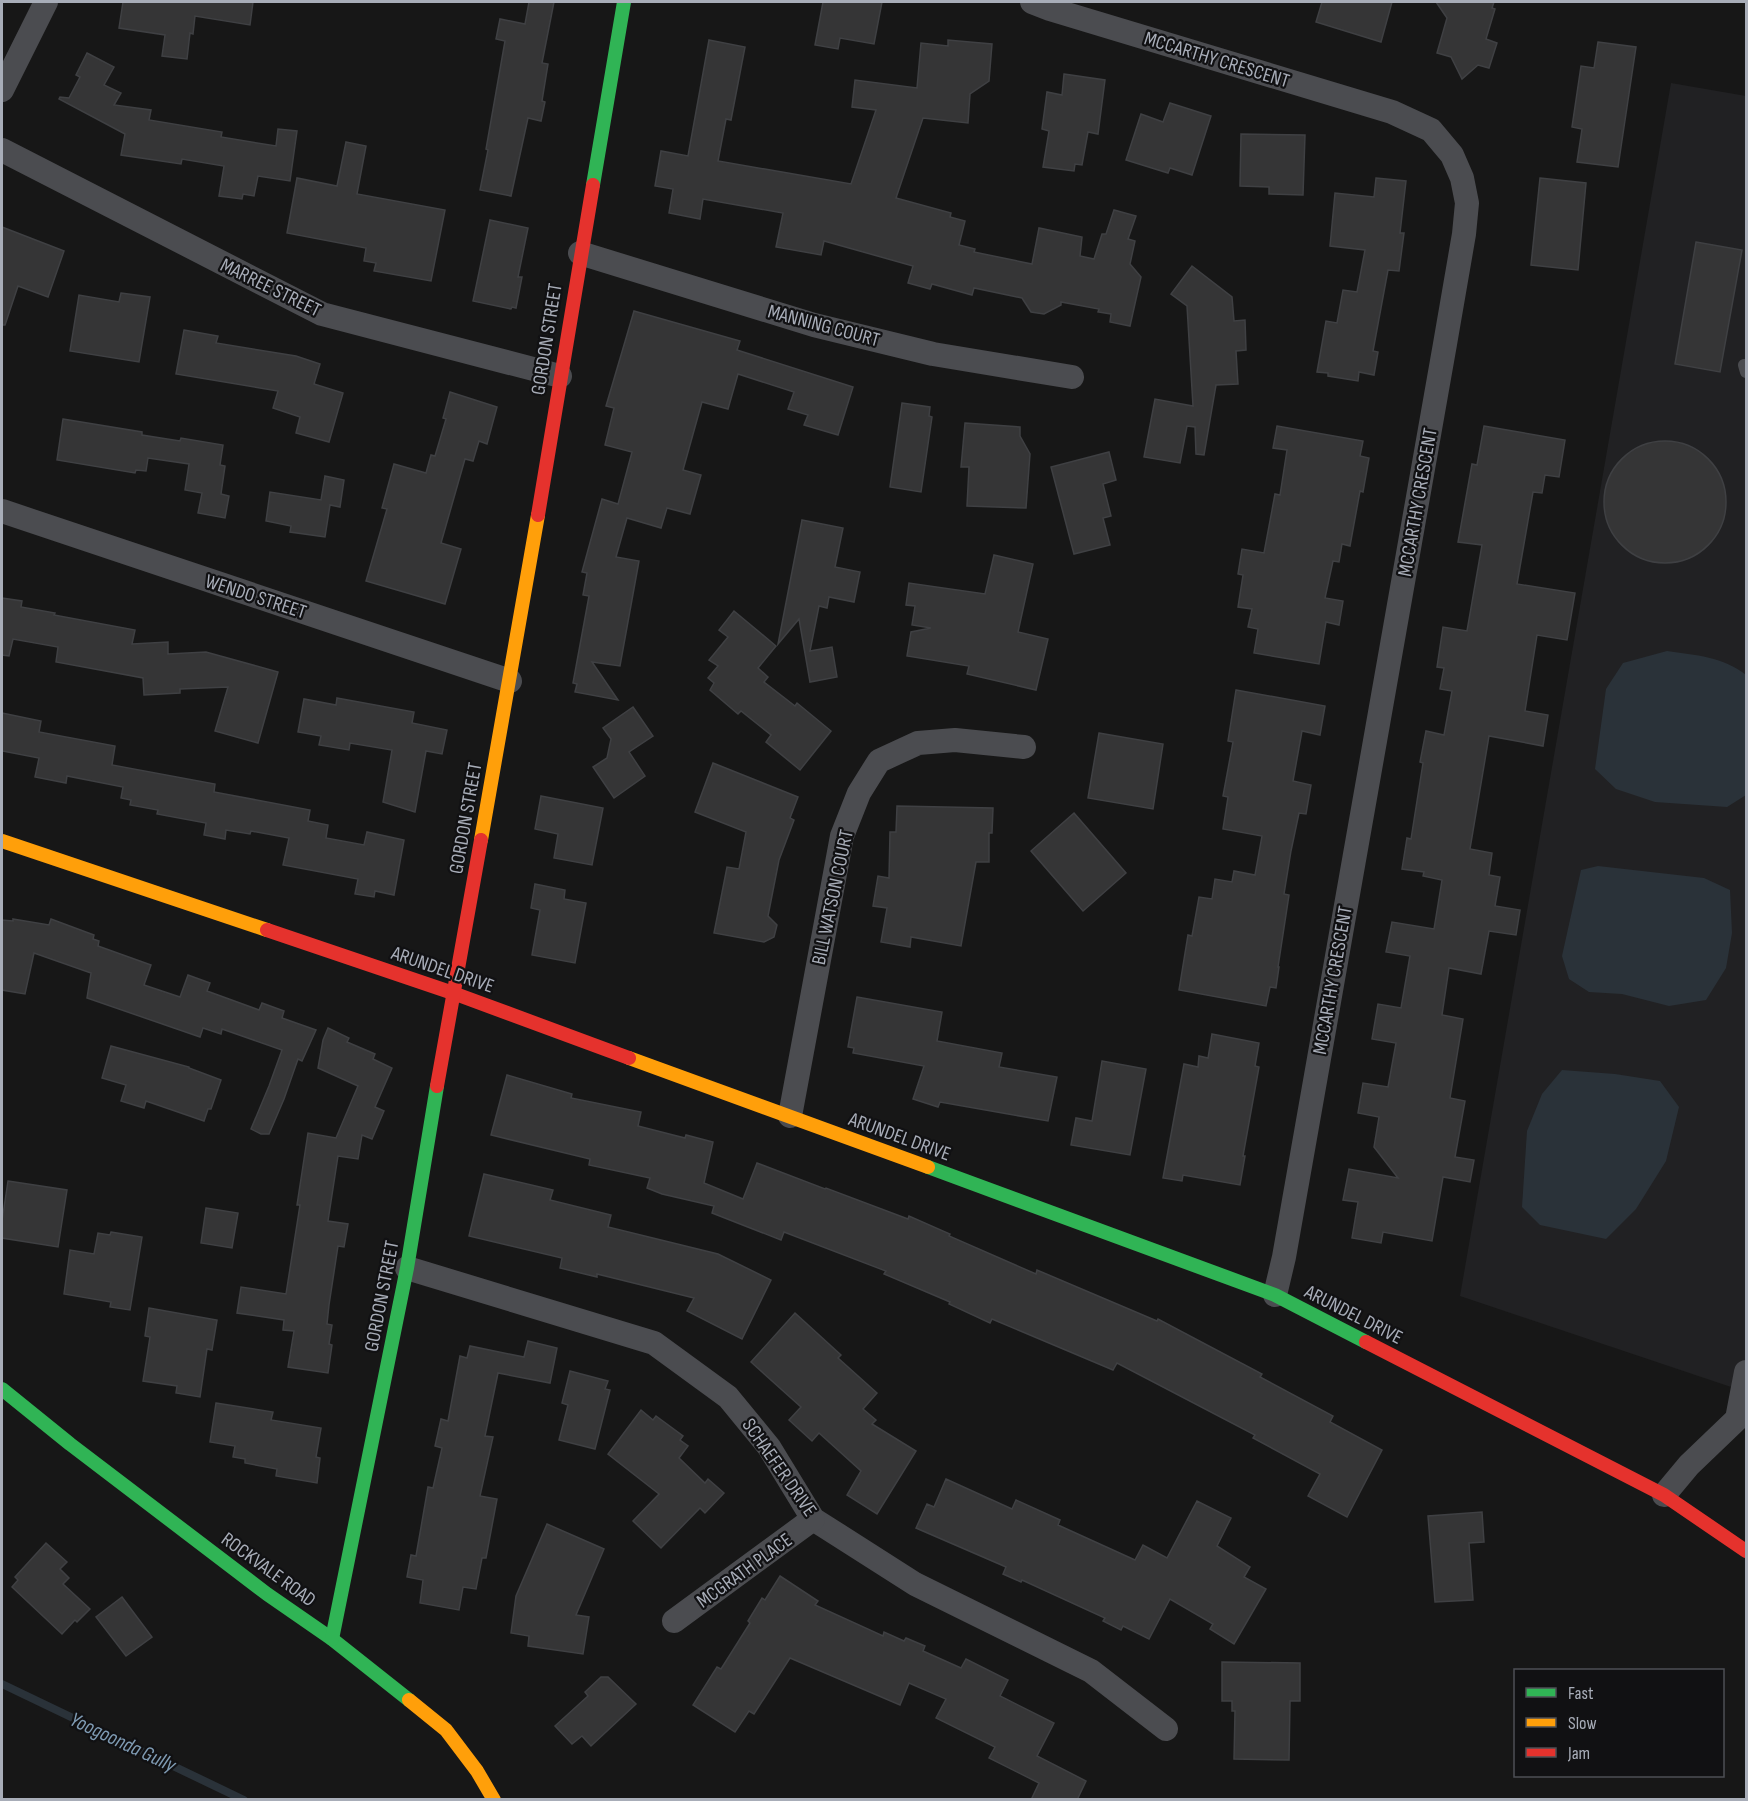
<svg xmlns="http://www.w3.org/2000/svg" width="1748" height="1801" font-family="'Sofia Sans Condensed',sans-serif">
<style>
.built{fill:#212123}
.water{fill:#2a3239}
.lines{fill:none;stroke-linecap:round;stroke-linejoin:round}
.stream{stroke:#2a3239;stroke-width:8}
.building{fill:#353536;stroke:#3f4043;stroke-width:1.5}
.lane{stroke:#4b4c50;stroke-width:12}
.street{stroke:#4b4c50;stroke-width:24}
.fast{stroke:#30b455;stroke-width:14}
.slow{stroke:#ff9f0a;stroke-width:14}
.jam{stroke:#e5322d;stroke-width:14}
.labels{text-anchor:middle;stroke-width:4.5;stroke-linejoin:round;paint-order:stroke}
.street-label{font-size:20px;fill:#a8adb8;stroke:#111113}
.water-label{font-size:21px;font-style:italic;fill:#7f9bb3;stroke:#111113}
</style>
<rect width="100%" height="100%" fill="#171717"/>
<!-- built -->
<polygon class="built" points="1671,83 1746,96 1746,1392 1460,1296"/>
<!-- water -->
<g class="water">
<path d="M1667,651C1695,655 1724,657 1746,675V795L1727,807L1655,802L1616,789L1595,769L1606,689L1623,663Z"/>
<polygon points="1598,866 1704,878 1730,890 1732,933 1726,968 1706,1000 1669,1006 1622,994 1589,992 1569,979 1562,956 1581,870"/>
<polygon points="1562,1070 1615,1074 1660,1081 1679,1107 1666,1161 1636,1209 1606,1239 1540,1225 1522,1207 1527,1131 1542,1094"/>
</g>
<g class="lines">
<!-- stream -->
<polyline class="stream" points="2,1684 244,1800"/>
</g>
<!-- building -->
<g class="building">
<polygon points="123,2 253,2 250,25 195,16 193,34 190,33 187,59 162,56 165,35 119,28"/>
<polygon points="529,2 554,2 542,63 548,64 542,101 545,102 541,121 528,118 511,196 480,190 488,150 486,149 505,41 496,39 500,19 525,24"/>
<polygon points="823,2 882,2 874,44 840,38 838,49 815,45"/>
<polygon points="1322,2 1392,2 1381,42 1316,22"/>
<polygon points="1436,2 1494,2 1492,8 1495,9 1486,39 1497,43 1489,68 1478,65 1462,79 1451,57 1437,53 1447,18"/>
<polygon points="709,40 745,47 731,120 726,119 718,161 851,184 876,110 852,107 855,80 917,88 921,43 948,46 948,40 992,44 989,81 970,94 968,123 923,118 896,198 951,213 950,217 965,221 959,245 975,249 974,252 1032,264 1039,228 1082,237 1080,256 1094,259 1102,234 1106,234 1114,210 1136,216 1128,239 1135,241 1130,264 1141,277 1130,326 1110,322 1111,314 1098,312 1099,309 1061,302 1061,305 1044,314 1031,312 1022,298 974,288 972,295 932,284 930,289 908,283 913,266 824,241 821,255 776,247 783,213 703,199 700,219 669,213 673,189 655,186 661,151 688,156"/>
<polygon points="1598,42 1636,47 1618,167 1577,162 1582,129 1572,127 1581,66 1594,68"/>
<polygon points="87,53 114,67 104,85 121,93 114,105 151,110 149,120 222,132 221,137 276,146 278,129 297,131 290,181 258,176 254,196 243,194 242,199 219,196 224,166 182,159 181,164 121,155 125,134 59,99 60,97 69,98 80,77 76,75"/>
<polygon points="1064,74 1105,80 1098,134 1088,132 1082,165 1075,164 1074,171 1043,167 1049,131 1042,129 1047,92 1062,95"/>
<polygon points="1170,103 1211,116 1192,175 1170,168 1168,173 1126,160 1141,114 1163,122"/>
<polygon points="1241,134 1305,135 1303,195 1269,194 1269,187 1240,186"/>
<polygon points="346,142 366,146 357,194 445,210 431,281 374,271 376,263 364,261 366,248 287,233 297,178 337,186"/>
<polygon points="1376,178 1406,181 1400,233 1404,233 1399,271 1388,270 1373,351 1378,352 1374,375 1359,372 1358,381 1328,376 1328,373 1317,372 1326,321 1337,323 1343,290 1357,292 1365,250 1330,246 1335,193 1374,197"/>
<polygon points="1540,178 1586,183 1578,270 1531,265"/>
<polygon points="490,220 528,228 518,277 522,277 516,308 512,307 511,309 473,301"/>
<polygon points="2,227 64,251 48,297 18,286 5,325 2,325"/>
<polygon points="1696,242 1742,250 1720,372 1675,364"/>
<polygon points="1192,266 1232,297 1234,321 1245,320 1246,350 1236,351 1238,384 1216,385 1204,455 1196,454 1195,427 1187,426 1180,463 1144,457 1155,399 1193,406 1187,306 1171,294"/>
<polygon points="121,293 150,297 139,362 70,351 79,295 119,302"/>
<polygon points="634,311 740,341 737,350 853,387 838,435 804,425 808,415 788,409 794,392 738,374 728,409 702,402 683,470 701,475 690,514 667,508 661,528 627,518 616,557 639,561 620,666 592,662 618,700 575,692 577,684 573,683 589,596 583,595 587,573 582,572 602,499 618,504 632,452 605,445 614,408 606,406"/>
<polygon points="184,330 218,336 216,343 296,356 320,364 314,384 343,393 329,442 296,433 300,417 273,408 278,391 176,374"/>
<polygon points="450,392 497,407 487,444 479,441 473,461 465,459 441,543 461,549 445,604 366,581 387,509 382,508 394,464 426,473 431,455 435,456 446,419 443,418"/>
<polygon points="902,403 930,407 929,416 932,417 921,492 890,487"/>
<polygon points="63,419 142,432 142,435 180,441 181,438 223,445 220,465 225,466 221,494 229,496 225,518 198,513 202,493 185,490 189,464 148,458 146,471 136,470 135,473 57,460"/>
<polygon points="965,423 1020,427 1020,436 1030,454 1026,508 967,506 969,467 961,467"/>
<polygon points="1277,426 1363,441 1360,456 1369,458 1363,492 1360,491 1350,546 1342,544 1339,562 1333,561 1325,598 1343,601 1339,625 1326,622 1319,664 1254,653 1258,629 1248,627 1252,609 1238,607 1243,575 1238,574 1242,549 1264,553 1275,494 1280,495 1287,450 1273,448"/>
<polygon points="1484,426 1565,440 1559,477 1545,475 1542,493 1533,492 1517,584 1575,593 1567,640 1537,635 1525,711 1548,715 1543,746 1489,736 1470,849 1492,853 1489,875 1500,877 1495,906 1520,910 1516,935 1489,931 1481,974 1449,968 1442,1015 1463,1019 1450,1098 1465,1101 1455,1157 1474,1160 1470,1182 1443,1177 1432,1241 1383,1232 1381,1243 1352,1238 1358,1202 1343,1200 1349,1169 1398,1178 1374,1147 1379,1117 1358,1113 1363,1083 1388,1087 1396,1043 1372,1039 1378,1004 1401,1008 1410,956 1386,952 1392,922 1434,929 1442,880 1423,876 1424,872 1402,869 1407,838 1411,839 1423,763 1420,762 1426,731 1444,735 1452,691 1440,689 1444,668 1437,667 1443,627 1467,631 1482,545 1458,542 1472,464 1477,465"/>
<circle cx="1665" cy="502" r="61"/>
<polygon points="1109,452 1116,480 1103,484 1111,516 1103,518 1110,545 1074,554 1051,467"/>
<polygon points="325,476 344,480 340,507 330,505 325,537 290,532 291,526 266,521 270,492 321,500"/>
<polygon points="802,520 843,528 835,567 860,572 854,602 829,597 827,608 819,606 810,651 832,647 837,677 810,682 799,619 778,644"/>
<polygon points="994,555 1033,564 1018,632 1048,639 1036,690 967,674 969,666 907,656 911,632 931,628 912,625 915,606 906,605 909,583 985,594"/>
<polygon points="2,598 22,601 21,607 55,613 54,615 135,630 132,644 168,642 168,654 206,652 278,672 258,743 215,731 228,687 180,689 180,693 144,695 143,678 56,662 58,647 13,639 9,656 2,655"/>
<polygon points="734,611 776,646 758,668 768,677 764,682 795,706 797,703 831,731 800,770 766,742 771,735 741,711 738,714 710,690 714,683 708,678 718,666 709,660 728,637 719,630"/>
<polygon points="1236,690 1325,706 1320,735 1302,731 1293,781 1311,785 1306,814 1299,813 1291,851 1284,894 1289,895 1278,967 1279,967 1276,988 1270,987 1266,1006 1179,990 1188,935 1192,936 1199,897 1212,899 1215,879 1232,882 1234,871 1255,875 1262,836 1223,829 1228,797 1223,796 1233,742 1228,741"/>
<polygon points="337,698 414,712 412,723 447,730 442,754 426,751 415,812 383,802 392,750 350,743 349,750 319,745 321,736 298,732 304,699 336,705"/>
<polygon points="633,707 653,736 629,752 645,776 614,798 593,767 607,758 611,739 603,728"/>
<polygon points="2,713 41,721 39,732 115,746 112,765 215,784 214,792 310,810 308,821 328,825 326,838 364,845 367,832 404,840 394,895 375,891 374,897 355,894 358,879 283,865 289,838 251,831 250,834 226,830 225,839 204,835 206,823 157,814 158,810 130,805 131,800 121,798 123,787 67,776 66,783 35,777 39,758 2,751"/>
<polygon points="1099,733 1163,744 1153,809 1088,798"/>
<polygon points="713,763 798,797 790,818 794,820 779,860 768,916 777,925 774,937 764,942 714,933 727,867 739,869 746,832 695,812"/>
<polygon points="541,796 603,808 592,865 554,858 558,834 535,829"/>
<polygon points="897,806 993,808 992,833 989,833 989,862 976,862 961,946 911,937 910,947 881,942 887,908 873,906 878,876 889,878 890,832 896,832"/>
<polygon points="1074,813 1126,873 1083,911 1031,851"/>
<polygon points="535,884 565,890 564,899 586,903 575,963 532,955 540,910 531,908"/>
<polygon points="13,919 49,925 51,919 94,935 93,939 99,941 98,946 151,965 144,985 180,997 188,975 210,983 207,991 259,1010 262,1003 284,1011 282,1018 316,1030 302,1061 298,1059 284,1099 269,1134 261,1134 251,1129 269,1086 282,1050 222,1029 221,1034 203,1028 200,1037 87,998 91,973 34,953 25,994 2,990 2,920 13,921"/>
<polygon points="857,997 942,1012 937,1041 1002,1053 999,1067 1057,1077 1048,1121 940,1102 938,1107 913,1099 924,1066 853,1053 854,1048 848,1047"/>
<polygon points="328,1028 349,1038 347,1042 375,1054 373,1059 392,1068 375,1107 384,1111 372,1139 362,1135 358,1159 338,1156 328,1221 348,1224 344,1247 338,1246 329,1305 327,1324 332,1325 329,1344 332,1345 328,1373 288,1367 294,1331 283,1330 284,1320 237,1313 241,1287 286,1294 300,1205 297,1205 308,1133 336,1138 358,1086 318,1068 323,1040"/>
<polygon points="1212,1034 1259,1043 1255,1066 1259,1067 1243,1156 1245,1156 1240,1185 1183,1175 1182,1181 1163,1178 1184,1064 1198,1067 1199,1056 1208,1058"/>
<polygon points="111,1046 189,1067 189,1068 221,1080 211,1109 208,1109 204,1121 146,1101 144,1108 121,1101 126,1085 102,1078"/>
<polygon points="1102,1061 1146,1069 1130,1155 1071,1145 1076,1118 1092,1121"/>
<polygon points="507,1075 572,1094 571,1098 641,1112 638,1126 685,1138 686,1135 713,1142 704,1183 743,1199 757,1163 825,1189 826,1188 908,1219 909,1216 950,1234 949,1236 1036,1274 1037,1270 1157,1321 1158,1319 1262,1374 1260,1377 1333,1416 1330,1422 1382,1450 1347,1517 1308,1496 1320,1474 1253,1438 1255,1435 1117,1363 1113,1370 992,1319 990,1323 949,1304 950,1302 884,1274 886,1271 784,1232 781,1240 712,1213 714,1206 662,1194 647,1188 650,1178 589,1165 590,1159 491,1135"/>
<polygon points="484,1174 553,1190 550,1200 611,1215 608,1227 718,1254 771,1280 742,1339 687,1311 694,1298 597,1274 597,1277 560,1268 562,1258 469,1236"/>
<polygon points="8,1181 67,1190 58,1247 2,1238 2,1221"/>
<polygon points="206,1208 238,1213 232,1248 201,1243"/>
<polygon points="111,1232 142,1237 130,1310 110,1307 111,1302 64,1294 70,1250 94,1254 98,1233 110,1235"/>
<polygon points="149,1308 217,1320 212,1350 207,1349 200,1397 176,1393 177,1386 143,1381 150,1337 145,1336"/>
<polygon points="795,1313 841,1355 838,1358 877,1393 863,1409 876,1420 872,1424 916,1451 877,1514 847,1495 861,1471 819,1433 812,1441 789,1420 801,1407 751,1362"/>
<polygon points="528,1341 557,1348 550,1383 498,1373 485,1436 493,1437 480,1496 497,1499 486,1558 482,1558 476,1589 463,1587 459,1610 420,1603 423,1580 407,1577 411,1555 416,1556 428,1487 433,1488 442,1448 435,1446 441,1419 448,1421 460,1356 467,1358 470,1346 524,1357"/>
<polygon points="570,1371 608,1381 605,1389 610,1390 595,1449 559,1440 568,1405 562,1403"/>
<polygon points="216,1403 273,1412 271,1420 321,1428 316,1457 320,1458 317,1483 276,1476 277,1469 245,1463 245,1459 233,1457 235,1446 210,1442"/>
<polygon points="641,1410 653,1420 656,1416 683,1436 680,1440 688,1446 679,1458 705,1483 708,1479 724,1493 705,1513 700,1508 661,1548 633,1521 659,1494 608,1454"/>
<polygon points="946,1479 1012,1509 1016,1500 1060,1520 1058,1525 1135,1560 1143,1545 1167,1558 1197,1501 1231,1518 1217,1546 1250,1567 1244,1577 1266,1589 1234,1644 1210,1629 1213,1624 1170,1599 1149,1639 1123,1626 1121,1630 1103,1621 1105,1618 1022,1580 1021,1582 1003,1574 1006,1567 916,1528 927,1504 934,1507"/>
<polygon points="1482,1512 1484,1542 1469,1543 1473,1600 1435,1602 1428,1516"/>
<polygon points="547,1524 604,1549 576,1615 589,1617 583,1654 528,1646 529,1636 511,1633 516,1596"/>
<polygon points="46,1543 67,1562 60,1569 69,1578 63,1584 90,1609 77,1622 75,1620 62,1634 12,1587 18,1580 15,1577"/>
<polygon points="780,1576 818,1601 815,1605 883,1636 884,1632 904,1641 906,1638 925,1646 923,1651 961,1668 966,1659 1008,1680 1000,1696 1054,1723 1037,1756 1086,1781 1077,1800 1031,1800 1039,1783 989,1758 995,1747 936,1718 946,1699 909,1683 900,1705 790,1658 754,1714 749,1711 735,1732 693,1705 717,1667 721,1669 750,1623 748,1621 762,1598 765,1600"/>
<polygon points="122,1597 152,1637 126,1656 96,1617"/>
<polygon points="1222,1662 1300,1663 1300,1701 1290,1701 1289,1760 1234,1759 1235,1711 1232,1711 1232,1701 1222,1701"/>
<polygon points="601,1677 608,1677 636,1704 591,1746 582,1736 572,1744 555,1726 588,1696 585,1692"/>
</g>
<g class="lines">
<!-- lane -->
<polyline class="lane" points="1744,365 1746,372"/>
<!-- street -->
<g class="street">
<polyline points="1032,2 1050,9 1392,112 1431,130 1452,155 1462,178 1467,203 1464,234 1445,344 1284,1257 1275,1295"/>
<polyline points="2,90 46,2"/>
<polyline points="2,150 322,314 560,376"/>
<polyline points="580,253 814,325 933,354 1072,377"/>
<polyline points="2,511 510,681"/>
<polyline points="790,1116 842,836 859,793 879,761 918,743 955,740 1024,747"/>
<polyline points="407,1268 654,1343 728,1397 769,1447 813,1519 915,1584 1091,1671 1166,1729"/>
<polyline points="1664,1495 1689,1465 1737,1419 1746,1372"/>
<polyline points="674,1621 813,1519"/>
</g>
<!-- fast -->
<g class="fast">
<polyline points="593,185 624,2"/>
<polyline points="928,1167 1275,1295 1366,1342"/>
<polyline points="2,1389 70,1444 267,1594 332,1639 409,1700"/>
<polyline points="332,1639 407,1268 437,1086"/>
</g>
<!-- slow -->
<g class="slow">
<polyline points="481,840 538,515"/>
<polyline points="2,841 267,930"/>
<polyline points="629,1058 928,1167"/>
<polyline points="409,1700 446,1730 477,1771 494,1800"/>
</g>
<!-- jam -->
<g class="jam">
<polyline points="538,515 593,185"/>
<polyline points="267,930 453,993 629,1058"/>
<polyline points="437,1086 481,840"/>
<polyline points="1366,1342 1664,1495 1746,1551"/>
</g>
</g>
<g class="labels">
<!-- street labels -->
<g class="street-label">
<text transform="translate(1217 59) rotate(17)" y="7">MCCARTHY CRESCENT</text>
<text transform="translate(271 287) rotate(26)" y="7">MARREE STREET</text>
<text transform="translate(824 325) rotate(15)" y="7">MANNING COURT</text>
<text transform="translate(546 339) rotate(-81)" y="7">GORDON STREET</text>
<text transform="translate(1417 502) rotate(-80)" y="7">MCCARTHY CRESCENT</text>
<text transform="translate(256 596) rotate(18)" y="7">WENDO STREET</text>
<text transform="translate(465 818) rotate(-80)" y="7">GORDON STREET</text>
<text transform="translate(832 897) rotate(-78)" y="7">BILL WATSON COURT</text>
<text transform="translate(443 969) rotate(19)" y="7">ARUNDEL DRIVE</text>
<text transform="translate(1332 980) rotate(-80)" y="7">MCCARTHY CRESCENT</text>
<text transform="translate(900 1136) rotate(20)" y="7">ARUNDEL DRIVE</text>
<text transform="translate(381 1296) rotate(-79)" y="7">GORDON STREET</text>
<text transform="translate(1354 1314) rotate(27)" y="7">ARUNDEL DRIVE</text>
<text transform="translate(780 1467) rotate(55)" y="7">SCHAEFER DRIVE</text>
<text transform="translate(269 1569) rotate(36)" y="7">ROCKVALE ROAD</text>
<text transform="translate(744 1570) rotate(-36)" y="7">MCGRATH PLACE</text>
</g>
<!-- water labels -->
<g class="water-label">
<text transform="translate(123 1742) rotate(25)" y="7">Yoogoonda Gully</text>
</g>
</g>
<!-- border -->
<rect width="1748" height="1801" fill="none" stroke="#a8adb8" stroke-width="6"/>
<!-- legend -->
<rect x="1514" y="1669" width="210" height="108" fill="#111113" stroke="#4d4f55" stroke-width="1.5"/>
<rect x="1526" y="1688" width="30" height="9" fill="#30b455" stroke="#4d4f55" stroke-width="1.5"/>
<text x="1568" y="1699" font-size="18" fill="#a8adb8">Fast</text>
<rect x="1526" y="1718" width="30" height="9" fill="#ff9f0a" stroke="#4d4f55" stroke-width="1.5"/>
<text x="1568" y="1729" font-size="18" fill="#a8adb8">Slow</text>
<rect x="1526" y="1748" width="30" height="9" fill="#e5322d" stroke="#4d4f55" stroke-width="1.5"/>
<text x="1568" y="1759" font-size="18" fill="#a8adb8">Jam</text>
</svg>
